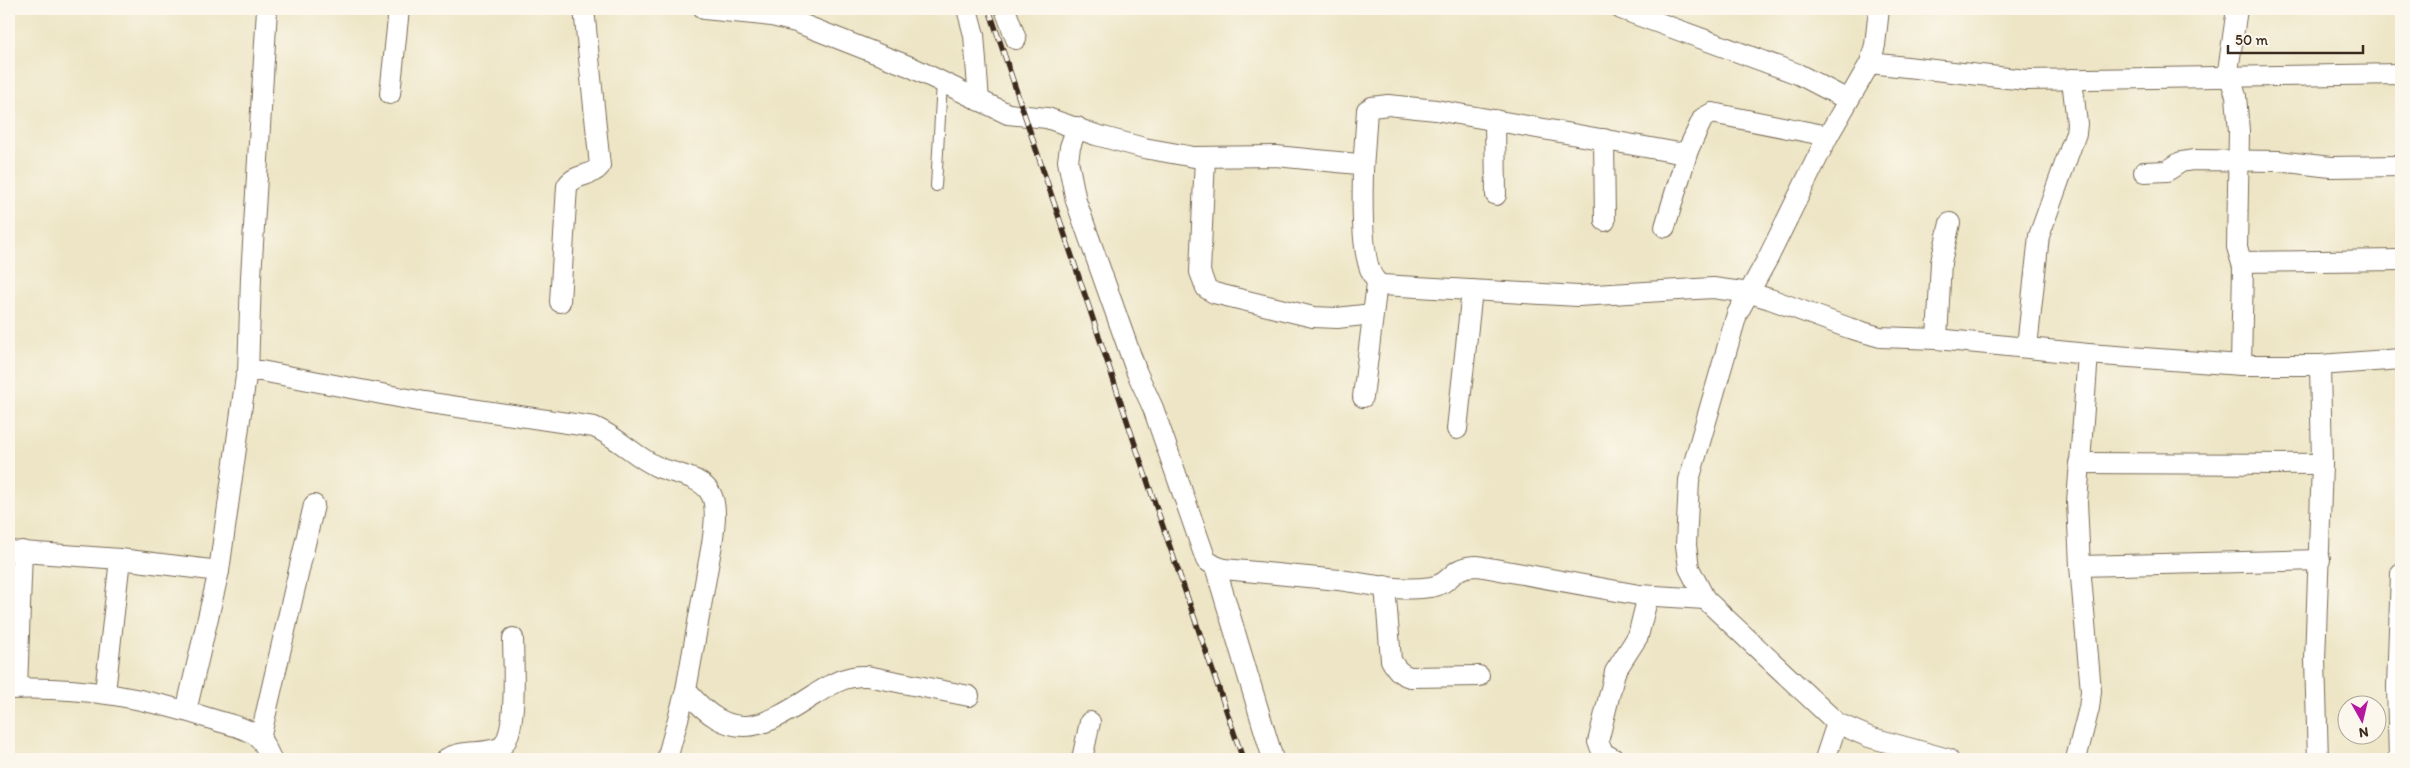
<svg xmlns="http://www.w3.org/2000/svg" width="2410" height="768" font-family="Itim,sans-serif">
<style>
.lines{fill:none;stroke-linecap:round;stroke-linejoin:round}
.lane-casing{stroke:#796b58;stroke-width:12}
.street-casing{stroke:#796b58;stroke-width:22}
.lane{stroke:#fff;stroke-width:10}
.street{stroke:#fff;stroke-width:20}
.rail-casing{stroke:#3b2a1e;stroke-width:5.5}
.rail{stroke:#fbf7ec;stroke-width:4;stroke-dasharray:11;stroke-linecap:butt}
</style>
<rect width="100%" height="100%" fill="#fbf7ec"/>
<filter id="ink" filterUnits="userSpaceOnUse"><feTurbulence type="fractalNoise" baseFrequency=".02" numOctaves="2"/><feDisplacementMap in="SourceGraphic" scale="10" xChannelSelector="R" yChannelSelector="G"/><feConvolveMatrix kernelMatrix="1 2 1 2 8 2 1 2 1" color-interpolation-filters="sRGB"/></filter>
<filter id="wash" filterUnits="userSpaceOnUse"><feTurbulence type="fractalNoise" baseFrequency=".0096" numOctaves="4" result="noise"/><feDisplacementMap in="SourceGraphic" scale="20" xChannelSelector="R" yChannelSelector="G"/><feGaussianBlur stdDeviation="1.12" result="paint"/><feColorMatrix in="noise" values="0 0 0 0 0 0 0 0 0 0 0 0 0 0 0 0 0 1.4 0 .05"/><feComposite in="paint" operator="in"/></filter>
<g filter="url(#wash)">
<rect width="100%" height="100%" fill="#ede5c5"/>
</g>
<g filter="url(#ink)">
<g class="lines">
<!-- lane casing -->
<g class="lane-casing">
<polyline id="lane" points="936,186 942,82"/>
</g>
<!-- street casing -->
<g class="street-casing">
<g id="street">
<path d="M704,9L772,16L796,22L911,67L1008,114L1047,118L1096,135L1144,148L1194,157L1276,156L1358,164L1363,170C1363,193 1358,275 1382,285L1578,296L1713,288L1750,293L1770,299L1849,328L1880,337L1937,339L2088,354L2241,365H2320L2401,359"/>
<polyline points="967,9 974,35 979,101"/>
<polyline points="1005,9 1016,39"/>
<polyline points="1621,9 1798,74 1848,100"/>
<polyline points="1879,9 1875,45 1870,63 1828,136 1768,258 1737,314 1689,480 1686,545 1689,568 1705,599 1837,723 1869,737 1948,759"/>
<polyline points="2237,9 2228,71 2236,96 2239,131 2237,247 2243,267 2241,365"/>
<polyline points="1870,63 2026,80 2401,74"/>
<polyline points="390,94 399,9"/>
<polyline points="1495,120 1496,195"/>
<path d="M1077,127L1070,147L1068,161L1076,201L1137,373L1153,408L1206,560L1215,566L1224,569C1262,573 1301,576 1339,580C1369,584 1401,592 1431,587C1454,583 1449,566 1478,566L1639,595L1705,599"/>
<polyline points="1604,139 1605,221"/>
<polyline points="1205,157 1200,272 1206,288 1214,293 1313,317 1337,318 1372,314"/>
<polyline points="1363,170 1367,110 1372,107 1388,105 1436,110 1679,153 1688,150 1703,118 1712,113 1828,136"/>
<polyline points="2144,172 2167,171 2181,162 2193,160 2278,161 2331,167 2401,166"/>
<polyline points="1665,227 1688,150"/>
<polyline points="2242,262 2401,260"/>
<path d="M560,302L567,186C575,173 592,177 600,166L584,9"/>
<polyline points="1937,339 1941,262 1950,223"/>
<polyline points="2027,347 2039,236 2076,133 2077,124 2072,79"/>
<polyline points="248,373 251,277 267,9"/>
<polyline points="1363,397 1377,283"/>
<polyline points="1457,429 1472,290"/>
<polyline points="2079,463 2322,464"/>
<polyline points="9,551 120,559 219,571"/>
<polyline points="1215,566 1273,759"/>
<polyline points="2080,566 2320,560"/>
<path d="M1385,586L1391,660C1396,669 1400,674 1410,677L1479,676"/>
<polyline points="17,688 22,551"/>
<path d="M9,689C84,686 147,698 218,721C231,725 251,729 260,739C265,744 268,753 271,759"/>
<path d="M686,690C731,745 762,729 814,695C832,684 845,675 867,676L969,696"/>
<polyline points="105,692 120,559"/>
<path d="M186,711L219,571L246,376L252,371H261L424,402L594,427C618,437 636,458 660,468C676,474 702,477 711,494C718,507 714,530 712,544L686,690L667,759"/>
<polyline points="260,739 314,505"/>
<path d="M446,759C463,749 482,755 499,748C519,741 513,658 513,638"/>
<polyline points="1082,759 1090,722"/>
<polyline points="1614,759 1603,753 1598,742 1615,672 1638,636 1648,596"/>
<polyline points="1825,759 1837,723"/>
<polyline points="2076,759 2089,708 2091,691 2080,566 2077,502 2088,354"/>
<polyline points="2318,759 2315,660 2322,464 2320,365"/>
<polyline points="2399,759 2397,687 2401,573"/>
</g>
</g>
<!-- lane -->
<use href="#lane" class="lane"/>
<!-- street -->
<use href="#street" class="street"/>
<!-- rail casing -->
<g class="rail-casing">
<polyline id="rail" points="989,9 1149,486 1243,759"/>
</g>
<!-- rail -->
<use href="#rail" class="rail"/>
</g>
</g>
<!-- margin -->
<rect width="2410" height="768" fill="none" stroke="#fbf7ec" stroke-width="30"/>
<!-- north arrow -->
<g transform="translate(2362 720) rotate(172)"><circle r="24" fill="#fbf7ec" stroke="#aea59a"/>
<path d="M0-4L9 19L0 12L-9 19Z" fill="#b5179e"/>
<text y="-8" font-size="14" font-weight="bold" text-anchor="middle" fill="#3b2a1e">N</text>
</g>
<!-- scale -->
<path d="M2228 45v8h135v-8" fill="none" stroke="#3b2a1e" stroke-width="2.5"/>
<text x="2235" y="45" font-size="15" fill="#3b2a1e" stroke="#fbf7ec" stroke-width="4" paint-order="stroke">50 m</text>
</svg>
